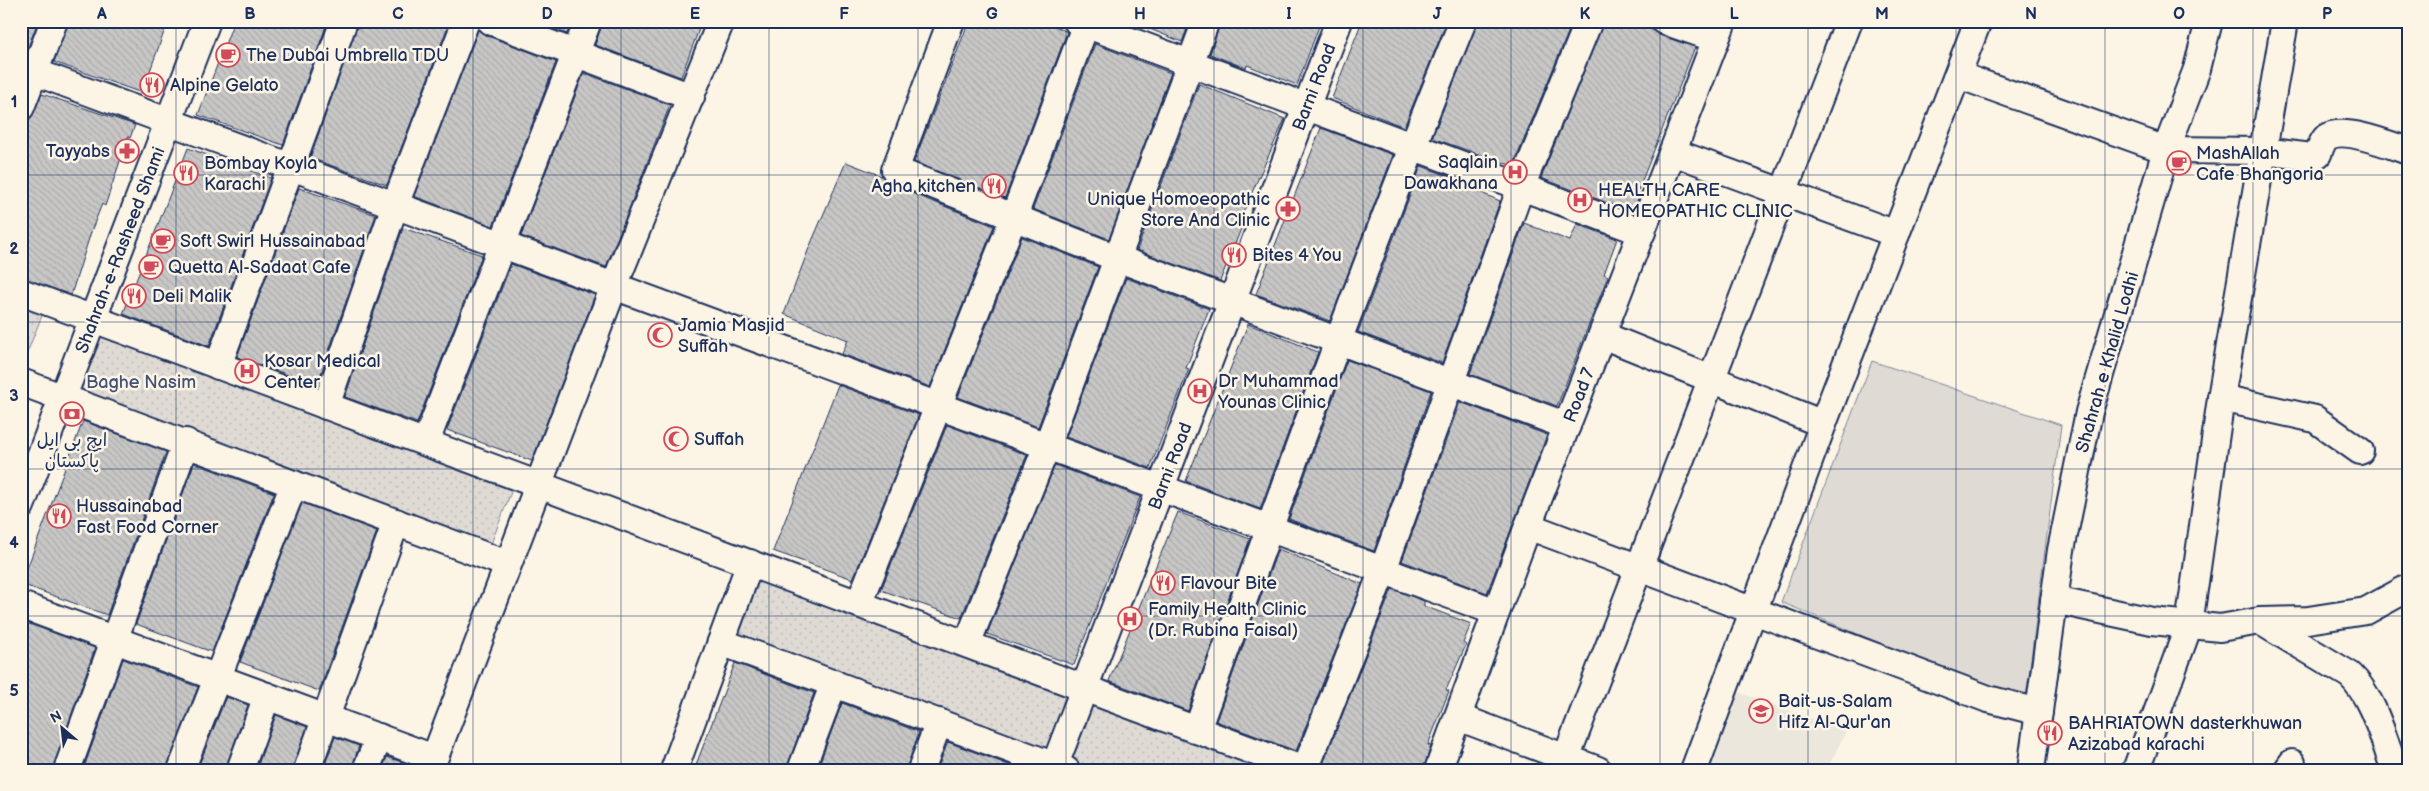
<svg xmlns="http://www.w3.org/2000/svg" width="2429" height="791" font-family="'Balsamiq Sans','Playpen Sans Arabic',sans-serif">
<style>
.built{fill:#ece7dc}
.grass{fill:#dfdbd4;stroke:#7d8599}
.park{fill:url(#park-dots);stroke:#7d8599}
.building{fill:url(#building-back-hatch);stroke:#1b2f5e}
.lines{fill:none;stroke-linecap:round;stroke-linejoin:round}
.minor-casing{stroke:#1b2f5e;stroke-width:30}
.minor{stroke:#fcf5e5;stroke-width:26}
.grid{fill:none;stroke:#1b2f5e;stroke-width:1;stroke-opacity:0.55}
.labels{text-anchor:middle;stroke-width:5;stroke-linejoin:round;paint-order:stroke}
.poi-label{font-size:18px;fill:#1b2f5e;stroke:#fcf5e5;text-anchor:start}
.street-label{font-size:18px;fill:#1b2f5e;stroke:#fcf5e5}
.park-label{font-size:18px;fill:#425176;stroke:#fcf5e5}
.neatline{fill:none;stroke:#1b2f5e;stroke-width:2}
.grid-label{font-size:16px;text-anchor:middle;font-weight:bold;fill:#1b2f5e}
</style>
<defs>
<pattern id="park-dots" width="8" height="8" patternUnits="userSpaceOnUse" patternTransform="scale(1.25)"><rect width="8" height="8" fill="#dfdbd4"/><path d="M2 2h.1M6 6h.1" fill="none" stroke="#bfbcb8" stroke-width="1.8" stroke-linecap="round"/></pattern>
<pattern id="building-back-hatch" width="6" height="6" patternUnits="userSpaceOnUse" patternTransform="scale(1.25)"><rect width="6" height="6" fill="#c8c7c6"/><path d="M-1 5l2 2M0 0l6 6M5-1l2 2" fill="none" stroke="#ababac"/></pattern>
</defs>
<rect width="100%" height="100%" fill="#fcf5e5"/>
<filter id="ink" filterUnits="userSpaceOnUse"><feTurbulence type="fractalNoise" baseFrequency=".02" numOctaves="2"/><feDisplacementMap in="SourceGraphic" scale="10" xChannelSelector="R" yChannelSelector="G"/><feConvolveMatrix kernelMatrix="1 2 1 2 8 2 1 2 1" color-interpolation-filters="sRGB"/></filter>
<g filter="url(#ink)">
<!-- built -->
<polygon class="built" points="1738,692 1846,731 1827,770 1708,770"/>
<!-- grass -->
<polygon class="grass" points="1872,361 2061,425 2026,698 1985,687 1781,602"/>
<!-- park -->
<g class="park">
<polygon points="21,305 43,313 21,368"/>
<polygon points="97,327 515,482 489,549 71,394"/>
<polygon points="750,563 1251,750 1243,770 1062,770 721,642"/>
</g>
<!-- building -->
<g class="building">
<polygon points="21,21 38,21 26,53 21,52"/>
<polygon points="69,21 168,21 142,93 54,62"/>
<polygon points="234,21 328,21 283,145 198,115"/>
<polygon points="359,21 450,21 387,185 310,158"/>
<polygon points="533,21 572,21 567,34"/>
<polygon points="603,21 702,21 681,77 595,45"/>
<polygon points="969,21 1045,21 1067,32 1005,198 914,162"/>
<polygon points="1130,21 1190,21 1182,42"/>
<polygon points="1221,21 1321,21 1297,85 1247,65 1246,68 1210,54"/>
<polygon points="1362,21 1447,21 1404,127 1332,98"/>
<polygon points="1478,21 1573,21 1513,166 1432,138"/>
<polygon points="1604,21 1649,21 1652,30 1659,35 1695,47 1637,193 1640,194 1632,212 1541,178"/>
<polygon points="478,30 485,35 556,62 493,226 414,196"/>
<polygon points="1095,44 1171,73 1109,239 1033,209"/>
<polygon points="584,73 670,105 606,267 521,236"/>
<polygon points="1199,84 1285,119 1241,217 1245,219 1220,281 1137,250"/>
<polygon points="42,94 135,125 130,138 128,137 105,206 102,204 92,229 71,295 21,277 21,122 31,118"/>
<polygon points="1321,128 1393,155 1330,321 1256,294"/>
<polygon points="188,148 271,178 209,346 123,314"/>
<polygon points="846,162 882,176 889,184 994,226 930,387 842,354 848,340 784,314 809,248"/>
<polygon points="1421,166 1462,181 1461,184 1500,201 1442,363 1358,332"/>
<polygon points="299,188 376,215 317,385 237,357"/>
<polygon points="1524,223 1570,241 1577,224 1617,239 1604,274 1608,276 1557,406 1470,374"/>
<polygon points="403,228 482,255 417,423 345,397"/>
<polygon points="1022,237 1098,267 1038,427 958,397"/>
<polygon points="511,264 595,295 532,461 447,430"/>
<polygon points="1126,278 1209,309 1186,368 1189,369 1150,468 1066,437"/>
<polygon points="1248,324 1318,352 1260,509 1186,481"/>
<polygon points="1347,360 1431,391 1374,551 1289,519"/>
<polygon points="838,385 919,415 853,579 773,551"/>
<polygon points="1460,402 1547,435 1487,593 1402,561"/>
<polygon points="83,421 166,452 107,615 21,584"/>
<polygon points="947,425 1027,455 961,618 881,590"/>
<polygon points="194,463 274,493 212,652 136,624"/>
<polygon points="1055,465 1140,497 1074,665 987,634"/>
<polygon points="302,503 377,531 319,691 240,662"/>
<polygon points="1178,512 1250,539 1188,711 1109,681"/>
<polygon points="1278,549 1362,584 1296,751 1216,721"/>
<polygon points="1392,589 1424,601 1424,606 1471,624 1463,643 1466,645 1446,690 1449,691 1428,745 1431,746 1423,770 1337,770 1323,764"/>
<polygon points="21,621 95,648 52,770 21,770"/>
<polygon points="123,659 198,687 166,770 83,770"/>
<polygon points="735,663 814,693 786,770 694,770"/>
<polygon points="226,697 248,705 225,770 197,770"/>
<polygon points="842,703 919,732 906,770 817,770"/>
<polygon points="276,715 307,727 292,770 256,770"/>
<polygon points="335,737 359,746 351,770 323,770"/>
<polygon points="948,742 1022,770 937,770"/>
<polygon points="387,757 416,767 415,770 382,770"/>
</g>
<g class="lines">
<!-- minor casing -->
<g class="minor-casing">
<g id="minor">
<polyline points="490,21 691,97"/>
<polyline points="951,21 895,170 1119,259 1567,426"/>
<polyline points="1077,21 1642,232"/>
<polyline points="1664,21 1716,39"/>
<polyline points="21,67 1496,612"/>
<path d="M1958,75L2166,150L2263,151L2312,157L2318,154C2320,149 2322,141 2327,137C2344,126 2390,145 2408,151"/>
<polyline points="21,107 54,21"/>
<polyline points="1673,152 1896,234"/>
<polyline points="21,292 1304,770"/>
<polyline points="1602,335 1823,424"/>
<polyline points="218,366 344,21"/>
<polyline points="21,382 507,564"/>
<polyline points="2221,398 2315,419 2360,451"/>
<polyline points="326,406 395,205 466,21"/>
<polyline points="426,442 588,21"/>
<polyline points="21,506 207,21"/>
<polyline points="1528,526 1988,699 2039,712"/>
<polyline points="750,563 721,642 1066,770"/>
<polyline points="2054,600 2152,621 2220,628 2260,621 2308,620 2366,611 2408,588"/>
<polyline points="859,604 1013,219 1087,21"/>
<polyline points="21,605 434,758"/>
<path d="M2260,621L2350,675C2374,698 2383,739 2395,770"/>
<polyline points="967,644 1047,446 1206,21"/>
<polyline points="1458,717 1598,770"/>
<path d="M1197,730C1282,492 1367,255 1463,21"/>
<polyline points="1566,758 1849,21"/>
<polyline points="67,770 186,442"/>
<polyline points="181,770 294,484"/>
<polyline points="240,770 267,696"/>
<polyline points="307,770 396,522"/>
<polyline points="366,770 379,737"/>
<polyline points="430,770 614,286 721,21"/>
<polyline points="674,770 721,642"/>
<polyline points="801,770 834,683"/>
<polyline points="921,770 939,722"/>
<polyline points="1053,770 1339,21"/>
<polyline points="1305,770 1383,570 1521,187 1589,21"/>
<polyline points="1438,770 1528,526 1723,21"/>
<polyline points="1694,770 1823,424 1978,21"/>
<polyline points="2031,770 2061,550 2089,412 2166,150 2197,69 2209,21"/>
<polyline points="2136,770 2189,625 2221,398 2285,21"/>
<polyline points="2287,770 2292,763"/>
</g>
</g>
<!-- minor -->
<use href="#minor" class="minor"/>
</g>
</g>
<!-- grid -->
<path class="grid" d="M176,21V770M324,21V770M473,21V770M621,21V770M769,21V770M918,21V770M1066,21V770M1214,21V770M1363,21V770M1511,21V770M1660,21V770M1808,21V770M1956,21V770M2105,21V770M2253,21V770M21,175H2408M21,322H2408M21,469H2408M21,616H2408"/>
<!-- icons -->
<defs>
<g id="cafe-ring" transform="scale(1.25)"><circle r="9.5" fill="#fcf5e5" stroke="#d1495b" stroke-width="1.5"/><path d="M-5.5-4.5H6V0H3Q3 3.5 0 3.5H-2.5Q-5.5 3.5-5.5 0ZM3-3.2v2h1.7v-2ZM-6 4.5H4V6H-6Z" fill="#d1495b"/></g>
<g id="restaurant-ring" transform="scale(1.25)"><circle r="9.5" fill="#fcf5e5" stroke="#d1495b" stroke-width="1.5"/><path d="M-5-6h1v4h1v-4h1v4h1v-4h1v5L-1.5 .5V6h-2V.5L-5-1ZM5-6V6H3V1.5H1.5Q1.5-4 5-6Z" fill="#d1495b"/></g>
<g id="pharmacy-ring" transform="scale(1.25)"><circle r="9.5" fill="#fcf5e5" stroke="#d1495b" stroke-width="1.5"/><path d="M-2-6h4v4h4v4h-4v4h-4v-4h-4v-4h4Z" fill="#d1495b"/></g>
<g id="hospital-ring" transform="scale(1.25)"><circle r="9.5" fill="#fcf5e5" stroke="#d1495b" stroke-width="1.5"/><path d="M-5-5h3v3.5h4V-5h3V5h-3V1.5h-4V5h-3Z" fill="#d1495b"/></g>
<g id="mosque-ring" transform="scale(1.25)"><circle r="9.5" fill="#fcf5e5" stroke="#d1495b" stroke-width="1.5"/><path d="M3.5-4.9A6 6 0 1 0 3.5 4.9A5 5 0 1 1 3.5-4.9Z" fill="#d1495b"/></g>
<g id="bank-ring" transform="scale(1.25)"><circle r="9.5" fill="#fcf5e5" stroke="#d1495b" stroke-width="1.5"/><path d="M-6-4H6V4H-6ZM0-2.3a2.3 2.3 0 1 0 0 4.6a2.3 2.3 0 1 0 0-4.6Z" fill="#d1495b"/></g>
<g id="school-ring" transform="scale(1.25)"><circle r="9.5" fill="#fcf5e5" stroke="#d1495b" stroke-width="1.5"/><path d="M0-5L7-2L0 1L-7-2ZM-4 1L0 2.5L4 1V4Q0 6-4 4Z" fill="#d1495b"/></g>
</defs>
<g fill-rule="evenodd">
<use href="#cafe-ring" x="228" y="55"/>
<use href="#restaurant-ring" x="152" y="85"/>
<use href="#pharmacy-ring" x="127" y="151"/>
<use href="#cafe-ring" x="2179" y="163"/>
<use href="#hospital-ring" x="1515" y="172"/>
<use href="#restaurant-ring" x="186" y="173"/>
<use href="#restaurant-ring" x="994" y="186"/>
<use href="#hospital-ring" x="1580" y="200"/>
<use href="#pharmacy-ring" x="1288" y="209"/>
<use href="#cafe-ring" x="163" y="241"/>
<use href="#restaurant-ring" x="1234" y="255"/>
<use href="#cafe-ring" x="151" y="267"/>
<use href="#restaurant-ring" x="134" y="296"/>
<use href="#mosque-ring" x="660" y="335"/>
<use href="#hospital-ring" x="247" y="371"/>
<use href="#hospital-ring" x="1200" y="391"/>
<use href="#bank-ring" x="72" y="414"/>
<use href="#mosque-ring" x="676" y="439"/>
<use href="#restaurant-ring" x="59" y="516"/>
<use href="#restaurant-ring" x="1163" y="583"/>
<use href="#hospital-ring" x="1130" y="619"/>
<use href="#school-ring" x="1761" y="711"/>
<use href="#restaurant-ring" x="2050" y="733"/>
</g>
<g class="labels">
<!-- poi labels -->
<g class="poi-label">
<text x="246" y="61">The Dubai Umbrella TDU</text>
<text x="170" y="91">Alpine Gelato</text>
<text x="110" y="157" text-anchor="end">Tayyabs</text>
<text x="2196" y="159">MashAllah<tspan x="2196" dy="21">Cafe Bhangoria</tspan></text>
<text x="1498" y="168" text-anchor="end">Saqlain<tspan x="1498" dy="21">Dawakhana</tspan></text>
<text x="204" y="169">Bombay Koyla<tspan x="204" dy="21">Karachi</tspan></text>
<text x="976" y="192" text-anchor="end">Agha kitchen</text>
<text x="1598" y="196">HEALTH CARE<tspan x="1598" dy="21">HOMEOPATHIC CLINIC</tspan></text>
<text x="1270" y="205" text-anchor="end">Unique Homoeopathic<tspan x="1270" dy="21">Store And Clinic</tspan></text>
<text x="180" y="247">Soft Swirl Hussainabad</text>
<text x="1252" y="261">Bites 4 You</text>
<text x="168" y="273">Quetta Al-Sadaat Cafe</text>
<text x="152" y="302">Deli Malik</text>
<text x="678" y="331">Jamia Masjid<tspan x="678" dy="21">Suffah</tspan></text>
<text x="264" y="367">Kosar Medical<tspan x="264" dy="21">Center</tspan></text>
<text x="1218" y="387">Dr Muhammad<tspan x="1218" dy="21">Younas Clinic</tspan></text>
<text x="694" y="445">Suffah</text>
<text x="72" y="446" text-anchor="middle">ایچ بی ایل<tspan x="72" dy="21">پاکستان</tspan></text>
<text x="76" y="512">Hussainabad<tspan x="76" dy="21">Fast Food Corner</tspan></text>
<text x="1180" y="589">Flavour Bite</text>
<text x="1148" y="615">Family Health Clinic<tspan x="1148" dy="21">(Dr. Rubina Faisal)</tspan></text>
<text x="1778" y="707">Bait-us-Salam<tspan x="1778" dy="21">Hifz Al-Qur'an</tspan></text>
<text x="2068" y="729">BAHRIATOWN dasterkhuwan<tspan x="2068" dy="21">Azizabad karachi</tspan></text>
</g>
<!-- street labels -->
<g class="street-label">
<text transform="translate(1314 87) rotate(-69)" y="6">Barni Road</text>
<text transform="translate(120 250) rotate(-69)" y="6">Shahrah-e-Rasheed Shami</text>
<text transform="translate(2107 362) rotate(-74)" y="6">Shahrah e Khalid Lodhi</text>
<text transform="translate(1579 395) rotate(-69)" y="6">Road 7</text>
<text transform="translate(1170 466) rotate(-69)" y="6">Barni Road</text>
</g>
<!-- park labels -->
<g class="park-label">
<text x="141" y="388">Baghe Nasim</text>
</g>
</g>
<!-- margin -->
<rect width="2429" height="791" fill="none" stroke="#fcf5e5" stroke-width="55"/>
<!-- north arrow -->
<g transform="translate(62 728) rotate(332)" stroke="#fcf5e5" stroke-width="4" paint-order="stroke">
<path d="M0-4L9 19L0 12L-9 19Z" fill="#1b2f5e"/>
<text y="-8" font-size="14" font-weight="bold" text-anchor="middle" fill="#1b2f5e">N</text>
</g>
<rect x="28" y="28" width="2374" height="736" class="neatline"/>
<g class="grid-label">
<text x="102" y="19">A</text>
<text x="250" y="19">B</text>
<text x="398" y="19">C</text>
<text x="547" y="19">D</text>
<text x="695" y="19">E</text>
<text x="844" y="19">F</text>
<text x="992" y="19">G</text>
<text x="1140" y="19">H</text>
<text x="1289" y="19">I</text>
<text x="1437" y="19">J</text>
<text x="1585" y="19">K</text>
<text x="1734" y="19">L</text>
<text x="1882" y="19">M</text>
<text x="2031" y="19">N</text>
<text x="2179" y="19">O</text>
<text x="2327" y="19">P</text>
<text x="14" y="107">1</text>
<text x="14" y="254">2</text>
<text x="14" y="401">3</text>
<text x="14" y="548">4</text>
<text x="14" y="696">5</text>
</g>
</svg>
